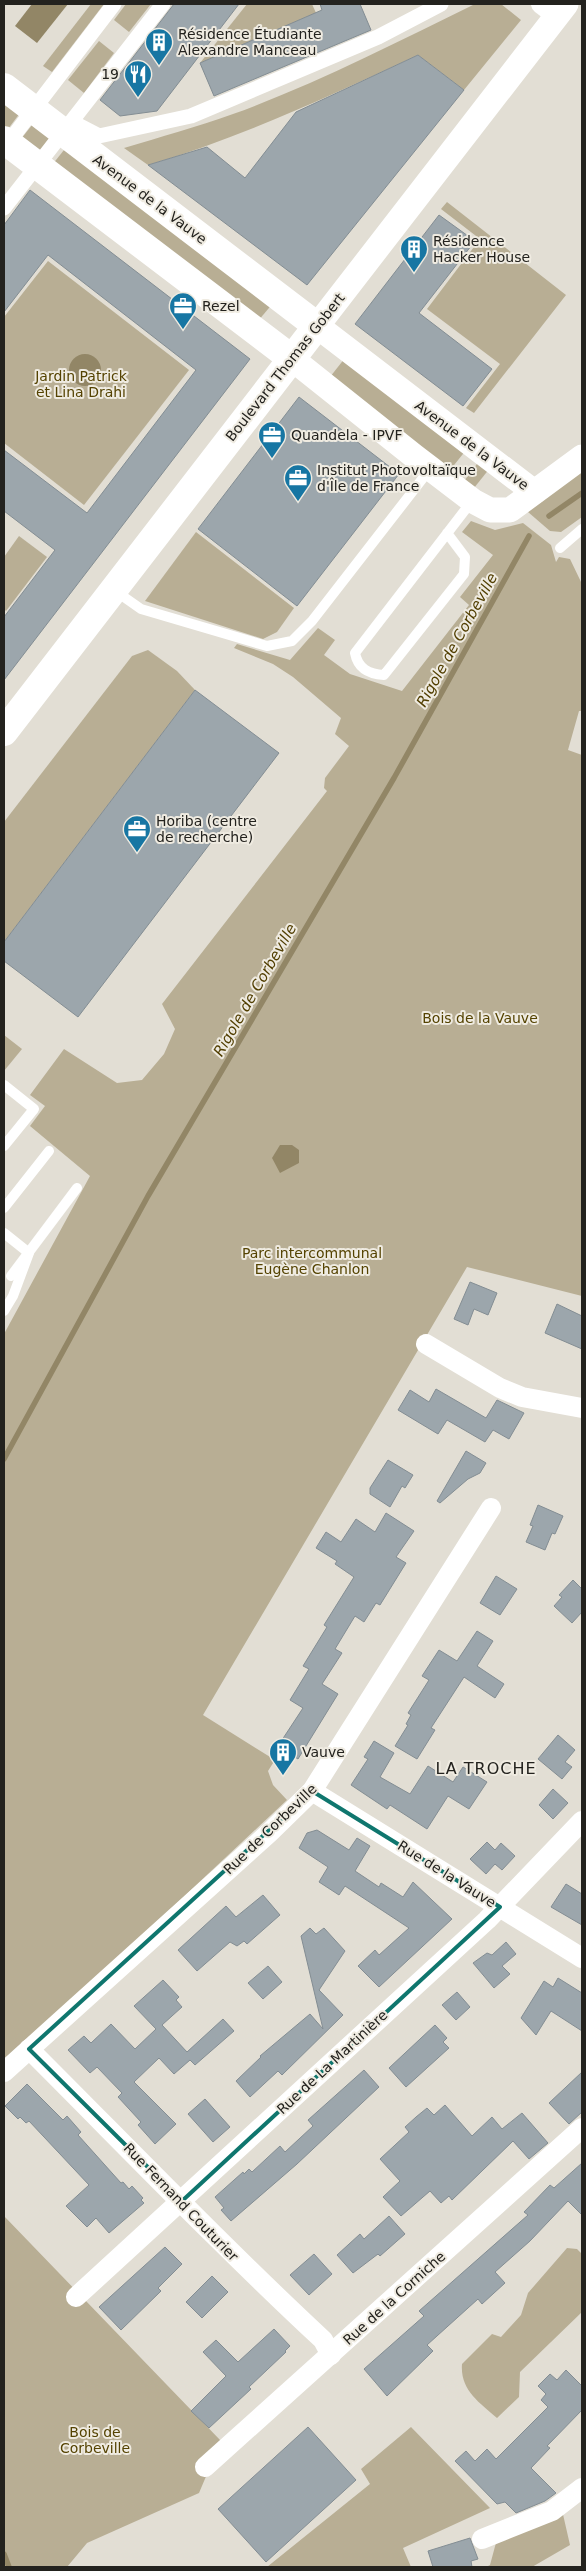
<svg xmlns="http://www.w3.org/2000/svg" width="586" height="2571" font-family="'DejaVu Sans',sans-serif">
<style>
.green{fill:#b8ae94}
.water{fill:#928666}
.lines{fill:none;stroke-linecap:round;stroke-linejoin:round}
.stream{stroke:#928666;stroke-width:5.5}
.building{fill:#9ca6ac;stroke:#838d93}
.service{stroke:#fff;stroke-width:10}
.pedestrian{stroke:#fff;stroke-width:15}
.minor{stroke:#fff;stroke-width:20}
.tertiary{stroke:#fff;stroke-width:25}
.secondary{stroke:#fff;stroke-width:28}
.marked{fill:none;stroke:#0f766e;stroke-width:4;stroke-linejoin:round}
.labels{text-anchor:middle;stroke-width:4;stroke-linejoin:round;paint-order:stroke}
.poi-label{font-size:14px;fill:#23221e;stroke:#efebe1;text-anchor:start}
.street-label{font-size:14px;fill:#23221e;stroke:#efebe1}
.park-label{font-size:14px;fill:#544201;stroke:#efebe1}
.water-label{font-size:15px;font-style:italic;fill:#513e00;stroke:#efebe1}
.quarter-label{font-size:16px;letter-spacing:1px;fill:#23221e;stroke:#efebe1}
</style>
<rect width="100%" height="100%" fill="#e2ded4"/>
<!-- green -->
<g class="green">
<polygon points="91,4 104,4 52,72 43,66"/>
<polygon points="126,4 151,4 129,32 114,20"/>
<polygon points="247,4 312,4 316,13 200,63"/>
<path d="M475,4H501L521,20L464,90L418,55C329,96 243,137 148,165L124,148C160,137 197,127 233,114C316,84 395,43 475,4Z"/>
<polygon points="99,41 114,53 84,93 68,80"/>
<polygon points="4,94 23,109 8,129 4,126"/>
<polygon points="36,120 55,133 39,153 21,139"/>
<polygon points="68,145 274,302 258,321 52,165"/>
<polygon points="447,202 566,295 474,413 466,408 500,364 427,309 480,239 441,209"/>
<polygon points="48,261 189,370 84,505 4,443 4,317"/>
<polygon points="345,358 467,449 450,470 330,377"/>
<polygon points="480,460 490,468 474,488 464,481"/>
<polygon points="582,465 582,517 561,532 550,531 528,512 527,505"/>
<polygon points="471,521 495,530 523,523 551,545 556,562 559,557 570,559 582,584 582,711 579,711 568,750 582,755 582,1296 467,1267 203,1715 275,1760 268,1771 273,1785 287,1800 4,2065 4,1334 90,1176 30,1126 45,1106 30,1095 64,1049 117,1083 142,1080 164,1054 175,1029 162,1004 327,791 324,788 325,778 349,746 335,734 341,718 293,677 273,664 234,648 237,644 290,660 318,628 335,640 324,655 350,674 402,691 469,605 460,597 493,555 462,532"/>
<polygon points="196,532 294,608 277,632 263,639 145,601"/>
<polygon points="19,536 47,557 6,611 4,609 4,557"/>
<polygon points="148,650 177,671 195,690 4,942 4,822 132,656"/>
<polygon points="4,1035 22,1049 4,1071"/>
<polygon points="4,2216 221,2441 199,2493 87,2543 67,2567 4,2567"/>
<path d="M567,2248L577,2249L582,2254V2312L520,2372L519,2397L497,2418C479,2402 460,2390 462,2364L492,2334L501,2337L521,2315L528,2293Z"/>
<polygon points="411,2427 490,2508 403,2548 411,2567 267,2567 370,2484 361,2469"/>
<polygon points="562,2510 570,2545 532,2567 486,2567 490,2565 497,2539"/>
</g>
<!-- water -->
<g class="water">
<polygon points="32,4 68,4 37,43 15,26"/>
<circle cx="85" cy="370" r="16"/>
<polygon points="280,1145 292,1145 299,1150 299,1163 280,1173 272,1158"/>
</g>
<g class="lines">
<!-- stream -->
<g class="stream">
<polyline points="549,516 582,493"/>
<polyline points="4,1459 148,1196 394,778 529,536"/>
<polyline points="4,2554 9,2567"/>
</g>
</g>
<!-- building -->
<g class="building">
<polygon points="174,4 239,4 157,111 120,116 100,100"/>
<polygon points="320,4 360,4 371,30 214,96 200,63 322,10"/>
<polygon points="418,55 464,90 307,285 148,165 207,147 245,178 296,112"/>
<polygon points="30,190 250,359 4,680 4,617 55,550 4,511 4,450 87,513 196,370 48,255 4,312 4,225"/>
<polygon points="439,215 475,241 419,313 492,369 463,406 355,324"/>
<polygon points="299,397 399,474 297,606 198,529"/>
<polygon points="195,690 279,753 78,1017 4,961 4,942"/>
<polygon points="470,1282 497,1293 488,1315 474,1309 468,1325 454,1319"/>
<polygon points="557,1304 582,1316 582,1349 545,1333"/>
<polygon points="436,1389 486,1418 497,1400 524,1413 509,1439 493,1430 485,1442 447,1420 438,1434 398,1410 410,1390 429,1402"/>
<polygon points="466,1451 486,1463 480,1473 468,1479 440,1503 437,1501"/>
<polygon points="388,1460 413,1475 405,1488 402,1486 390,1507 370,1494 370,1488"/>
<polygon points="538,1505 563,1516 555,1534 552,1533 545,1550 526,1542 533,1526 530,1525"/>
<polygon points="386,1513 414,1531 396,1557 406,1563 380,1605 376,1603 364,1622 355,1616 335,1649 342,1653 322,1684 338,1694 298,1759 278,1746 303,1708 290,1700 309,1669 303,1666 327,1627 324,1625 354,1577 335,1564 337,1561 316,1548 326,1532 341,1542 356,1519 375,1532"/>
<polygon points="496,1576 517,1589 500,1615 480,1603"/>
<polygon points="573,1580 582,1589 582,1612 572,1623 554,1606 562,1597 559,1595"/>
<polygon points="477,1631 493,1641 477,1666 504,1684 495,1698 464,1677 431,1728 435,1730 417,1759 395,1746 408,1725 406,1724 411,1715 408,1713 429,1680 422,1676 439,1650 457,1661"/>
<polygon points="558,1735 575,1750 565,1762 572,1767 562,1779 538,1759"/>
<polygon points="374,1741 394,1753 380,1777 410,1794 428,1766 453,1782 463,1767 487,1782 469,1809 448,1796 427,1829 390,1805 387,1809 351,1785 368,1759 364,1757"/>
<polygon points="553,1789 568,1803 553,1819 539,1805"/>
<polygon points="317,1830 349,1850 357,1838 370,1846 355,1871 379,1887 381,1883 403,1897 413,1882 452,1919 379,1987 358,1966 375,1950 379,1955 409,1928 345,1886 339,1895 319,1882 328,1867 299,1848 307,1833"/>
<polygon points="487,1842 495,1850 501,1843 515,1856 502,1870 495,1864 486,1874 470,1859"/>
<polygon points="566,1884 582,1894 582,1925 551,1907"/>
<polygon points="263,1895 280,1915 247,1944 244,1941 237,1946 230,1942 197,1971 178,1950 226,1906 236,1917"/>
<polygon points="310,1928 316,1934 324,1928 345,1951 319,1990 343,2015 282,2075 278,2071 250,2097 236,2081 261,2057 260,2056 310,2014 323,2029 301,1936"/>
<polygon points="506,1942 516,1954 502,1966 510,1974 494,1988 473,1963 487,1953 492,1955"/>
<polygon points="268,1966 282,1982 263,1999 248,1983"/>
<polygon points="558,1978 582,1993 582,2031 551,2011 536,2035 521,2018 544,1981 553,1987"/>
<polygon points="163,1980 179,1997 176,2000 182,2007 162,2025 187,2052 223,2019 234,2031 195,2065 190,2060 174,2074 159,2058 134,2082 176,2124 155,2144 138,2125 141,2122 118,2097 122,2093 97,2067 90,2073 68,2050 84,2036 91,2043 111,2024 135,2049 156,2029 134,2006"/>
<polygon points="457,1992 470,2007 456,2020 442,2005"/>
<polygon points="435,2025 447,2038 443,2042 449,2048 406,2087 389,2068"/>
<polygon points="364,2070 379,2087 297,2164 231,2221 221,2210 224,2208 215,2197 243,2172 244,2174 249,2169 252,2172 280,2146 285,2152 313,2126 308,2120"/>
<polygon points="582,2072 582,2112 569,2124 549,2103"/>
<polygon points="27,2084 63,2120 67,2116 81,2132 78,2135 121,2183 123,2182 129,2189 132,2186 143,2198 141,2200 144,2203 109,2233 96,2218 87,2227 66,2206 89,2185 29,2121 26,2123 20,2117 18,2119 5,2106"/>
<polygon points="205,2099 230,2127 213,2142 188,2114"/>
<polygon points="445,2105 472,2136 492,2117 502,2129 522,2113 548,2143 529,2159 513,2141 452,2200 449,2196 441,2203 430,2191 401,2216 383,2197 400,2181 380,2159 409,2132 405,2127 416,2117 427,2108 434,2115"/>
<polygon points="582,2163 582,2215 568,2201 530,2241 495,2272 505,2283 482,2304 478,2299 427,2345 433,2351 387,2396 364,2369 424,2316 419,2311 528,2215 524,2212 550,2185 554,2188"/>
<polygon points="389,2216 405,2234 380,2256 378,2254 353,2273 337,2255 360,2234 364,2239"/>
<polygon points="165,2247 182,2264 158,2288 161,2291 121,2330 99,2307"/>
<polygon points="314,2254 332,2274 309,2295 290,2275"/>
<polygon points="212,2276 228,2292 202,2318 186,2302"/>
<polygon points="274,2329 290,2346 285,2351 286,2352 249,2387 251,2389 209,2428 191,2411 226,2376 203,2352 216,2340 238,2362"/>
<polygon points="566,2370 582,2386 582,2410 547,2446 550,2448 531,2468 556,2493 545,2501 516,2513 505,2502 497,2504 455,2461 466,2451 475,2461 487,2449 496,2459 548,2407 541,2400 546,2394 538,2386 550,2374 557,2380"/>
<polygon points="308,2427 356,2480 266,2562 218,2509"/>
<polygon points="470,2538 478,2559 471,2561 472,2567 433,2567 428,2551"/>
</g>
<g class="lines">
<!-- service -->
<g class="service">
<path d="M447,533L465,557L464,574L384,675C369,674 358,669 355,653L472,501"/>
<polyline points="560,548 582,529"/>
<polyline points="114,590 141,609 267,646 292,641 312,621 430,469"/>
<polyline points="4,1085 34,1109 4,1146"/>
<polyline points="4,1208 49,1151"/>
<polyline points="4,1233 29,1253 13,1296 4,1311"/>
<polyline points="11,1276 77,1188"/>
</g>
<!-- pedestrian -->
<g class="pedestrian">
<polyline points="72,122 99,136 191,116 378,37 441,4"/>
<polyline points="8,143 114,4"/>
<polyline points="4,208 163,4"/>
</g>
<!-- minor -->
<g class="minor">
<polyline points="541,4 557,16"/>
<polyline points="426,1344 500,1388 522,1397 582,1408"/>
<polyline points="312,1791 582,1958"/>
<path d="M29,2049C127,2147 222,2246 323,2340L331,2355"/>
<polyline points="4,2072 269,1833 312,1791 491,1508"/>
<polyline points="76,2297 487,1920 582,1821"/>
<polyline points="205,2467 582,2128"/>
<polyline points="482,2539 552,2511 582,2488"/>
</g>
<!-- tertiary -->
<g class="tertiary">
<polyline points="291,358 414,456 473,501 490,510 510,510 582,457"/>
<polyline points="534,492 317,326 566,4"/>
</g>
<!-- secondary -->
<g class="secondary">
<polyline points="4,87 317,326 4,732"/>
<polyline points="4,140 291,358"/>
</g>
</g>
<!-- marked area -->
<path class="marked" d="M312,1791L500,1907L182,2201L29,2049Z"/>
<!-- icons -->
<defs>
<g id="building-pin" transform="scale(1.4375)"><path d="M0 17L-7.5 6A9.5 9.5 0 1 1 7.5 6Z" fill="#1776a3" stroke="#efebe1"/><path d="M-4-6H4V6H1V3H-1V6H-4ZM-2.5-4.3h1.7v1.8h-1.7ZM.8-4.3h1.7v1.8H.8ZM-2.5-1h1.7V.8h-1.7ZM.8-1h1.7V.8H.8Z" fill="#fff"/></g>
<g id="restaurant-pin" transform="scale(1.4375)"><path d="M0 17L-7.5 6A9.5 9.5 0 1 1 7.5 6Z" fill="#1776a3" stroke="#efebe1"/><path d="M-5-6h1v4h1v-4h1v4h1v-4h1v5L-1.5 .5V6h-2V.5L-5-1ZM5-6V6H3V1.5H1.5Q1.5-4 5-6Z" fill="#fff"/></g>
<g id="office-pin" transform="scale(1.4375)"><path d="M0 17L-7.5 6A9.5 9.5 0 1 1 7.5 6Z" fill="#1776a3" stroke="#efebe1"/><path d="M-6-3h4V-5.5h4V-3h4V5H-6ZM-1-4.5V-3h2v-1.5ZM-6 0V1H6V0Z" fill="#fff"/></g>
</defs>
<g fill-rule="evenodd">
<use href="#building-pin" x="159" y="42"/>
<use href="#restaurant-pin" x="138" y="74"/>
<use href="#building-pin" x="414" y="249"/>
<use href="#office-pin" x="183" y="306"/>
<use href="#office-pin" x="272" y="435"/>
<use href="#office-pin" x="298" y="478"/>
<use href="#office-pin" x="137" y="829"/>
<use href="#building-pin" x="283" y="1752"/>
</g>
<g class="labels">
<!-- poi labels -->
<g class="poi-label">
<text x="178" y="39">Résidence Étudiante<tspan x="178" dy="16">Alexandre Manceau</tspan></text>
<text x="119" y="79" text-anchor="end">19</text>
<text x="433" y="246">Résidence<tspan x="433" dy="16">Hacker House</tspan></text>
<text x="202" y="311">Rezel</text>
<text x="291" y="440">Quandela - IPVF</text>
<text x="317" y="475">Institut Photovoltaïque<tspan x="317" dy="16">d'Île de France</tspan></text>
<text x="156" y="826">Horiba (centre<tspan x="156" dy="16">de recherche)</tspan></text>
<text x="302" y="1757">Vauve</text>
</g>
<!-- street labels -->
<g class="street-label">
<text transform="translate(150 199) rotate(37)" y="5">Avenue de la Vauve</text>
<text transform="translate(285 367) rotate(-52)" y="5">Boulevard Thomas Gobert</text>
<text transform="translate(472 445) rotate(37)" y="5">Avenue de la Vauve</text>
<text transform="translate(270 1829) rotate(-44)" y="5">Rue de Corbeville</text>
<text transform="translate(447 1874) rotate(32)" y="5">Rue de la Vauve</text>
<text transform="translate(332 2062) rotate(-43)" y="5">Rue de La Martinière</text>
<text transform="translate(181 2202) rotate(46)" y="5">Rue Fernand Couturier</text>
<text transform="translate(394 2298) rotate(-42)" y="5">Rue de la Corniche</text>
</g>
<!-- park labels -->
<g class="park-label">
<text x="81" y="381">Jardin Patrick<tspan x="81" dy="16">et Lina Drahi</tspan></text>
<text x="480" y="1023">Bois de la Vauve</text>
<text x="312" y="1258">Parc intercommunal<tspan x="312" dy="16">Eugène Chanlon</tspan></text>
<text x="95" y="2437">Bois de<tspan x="95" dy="16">Corbeville</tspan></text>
</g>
<!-- water labels -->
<g class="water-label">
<text transform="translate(457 640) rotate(-61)" y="5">Rigole de Corbeville</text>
<text transform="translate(255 990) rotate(-60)" y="5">Rigole de Corbeville</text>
</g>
<!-- quarter labels -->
<g class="quarter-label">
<text x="486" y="1774">LA TROCHE</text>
</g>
</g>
<!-- border -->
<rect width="586" height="2571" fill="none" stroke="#23221e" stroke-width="10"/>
</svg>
